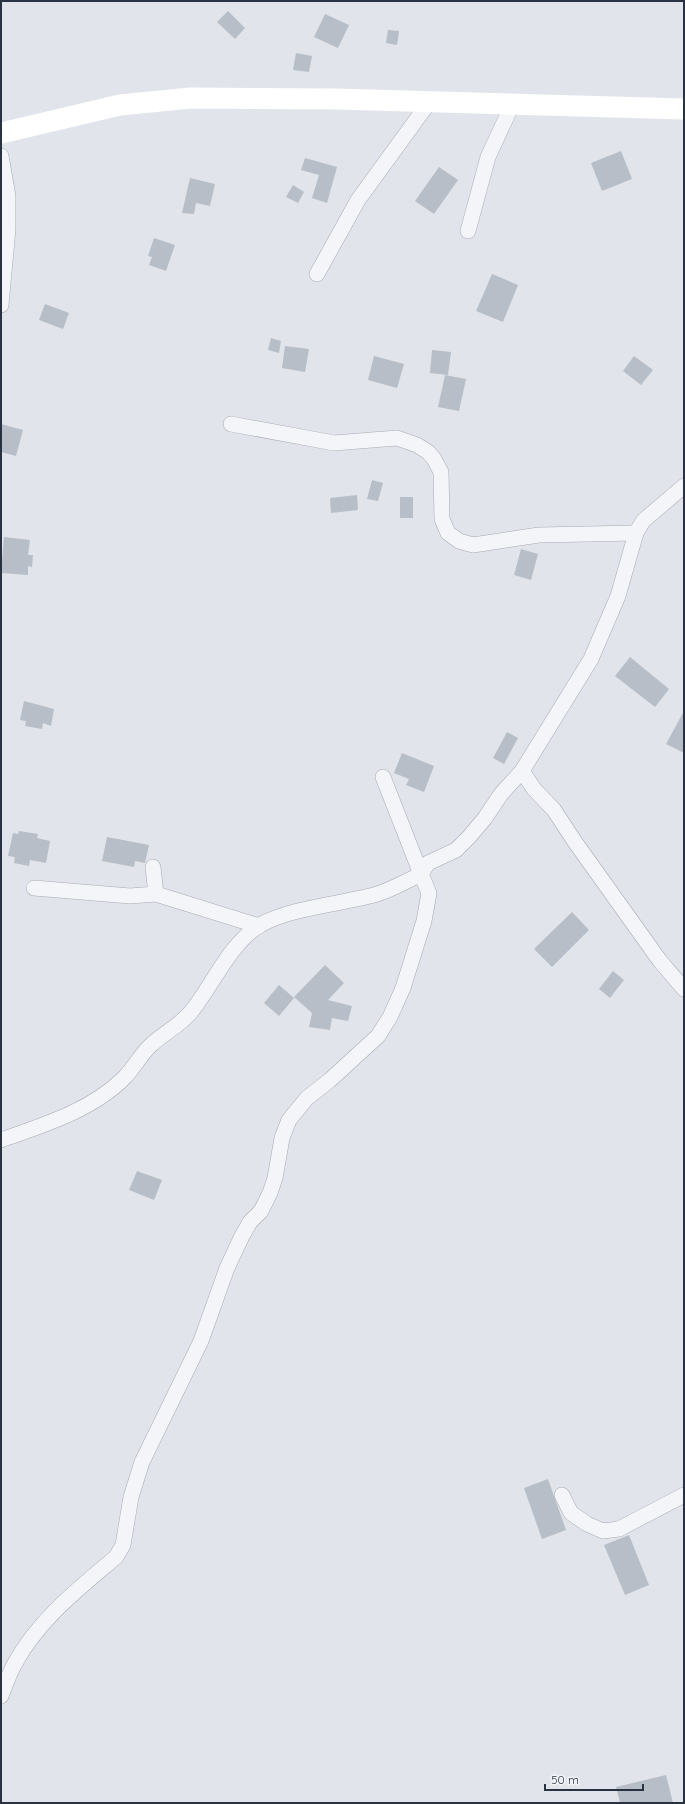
<svg xmlns="http://www.w3.org/2000/svg" width="685" height="1804" font-family="Quicksand,sans-serif">
<style>
.building{fill:#b8bec7}
.lines{fill:none;stroke-linecap:round;stroke-linejoin:round}
.minor-casing{stroke:#a6abb4;stroke-width:16}
.minor{stroke:#f4f5f8;stroke-width:15}
.secondary{stroke:#fff;stroke-width:21}
</style>
<rect width="100%" height="100%" fill="#e1e4ea"/>
<!-- building -->
<g class="building">
<polygon points="228,11 245,28 235,39 217,22"/>
<polygon points="325,14 349,25 338,48 314,37"/>
<polygon points="388,30 399,31 397,45 386,43"/>
<polygon points="296,53 312,56 309,72 293,70"/>
<polygon points="621,151 632,179 602,191 591,163"/>
<polygon points="305,158 337,167 327,203 312,198 319,175 301,170"/>
<polygon points="439,167 458,180 434,214 415,201"/>
<polygon points="190,178 215,184 210,206 196,203 194,214 182,213"/>
<polygon points="293,185 304,192 298,203 286,197"/>
<polygon points="154,238 175,245 166,271 149,265 152,257 148,256"/>
<polygon points="492,274 518,285 503,322 476,311"/>
<polygon points="45,304 69,313 63,329 39,320"/>
<polygon points="271,338 281,341 279,353 268,350"/>
<polygon points="285,346 309,349 305,372 282,368"/>
<polygon points="432,350 451,352 448,375 430,373"/>
<polygon points="374,356 404,364 397,388 368,380"/>
<polygon points="634,356 653,370 641,385 623,371"/>
<polygon points="445,375 466,379 459,411 438,407"/>
<polygon points="1,424 23,430 16,456 1,452"/>
<polygon points="372,480 383,483 378,501 367,499"/>
<polygon points="357,495 358,510 331,513 330,498"/>
<rect x="400" y="497" width="13" height="21"/>
<polygon points="4,537 30,540 28,555 33,555 32,567 28,566 28,575 1,573"/>
<polygon points="521,549 538,554 531,580 514,575"/>
<polygon points="630,657 669,689 655,707 615,676"/>
<polygon points="24,701 54,709 51,726 43,723 42,729 25,726 26,721 20,720"/>
<polygon points="684,711 684,753 666,744"/>
<polygon points="507,732 518,738 504,764 493,758"/>
<polygon points="402,753 434,766 424,792 406,785 409,779 394,773"/>
<polygon points="19,831 38,834 37,838 50,841 46,863 30,860 29,866 14,863 15,857 8,856 13,833 18,834"/>
<polygon points="107,837 149,845 145,863 135,861 134,867 102,861"/>
<polygon points="572,912 589,930 552,967 534,949"/>
<polygon points="325,965 344,983 328,1000 352,1006 348,1021 332,1018 330,1030 309,1027 312,1013 294,997"/>
<polygon points="613,971 624,980 610,998 599,989"/>
<polygon points="279,985 294,998 279,1016 264,1003"/>
<polygon points="137,1171 162,1180 154,1200 129,1190"/>
<polygon points="548,1479 566,1530 542,1539 524,1488"/>
<polygon points="629,1535 649,1585 625,1595 604,1545"/>
<polygon points="666,1775 673,1803 620,1803 616,1787"/>
</g>
<g class="lines">
<!-- minor casing -->
<g class="minor-casing">
<g id="minor">
<polyline points="1,156 8,196 8,229 1,305"/>
<polyline points="468,231 488,157 513,103"/>
<polyline points="317,274 358,200 430,101"/>
<polyline points="231,424 334,443 397,438 417,445 428,452 434,459 441,472 442,519 448,533 459,541 473,545 539,535 636,533"/>
<polyline points="522,771 534,789 554,810 575,842 660,961 684,989"/>
<polyline points="153,867 156,894"/>
<polyline points="34,888 130,896 156,894 259,926"/>
<path d="M1,1140C44,1125 92,1110 124,1078C134,1068 141,1054 151,1045C164,1033 179,1026 191,1012C213,985 229,944 260,925C290,908 340,904 374,895C390,891 406,881 421,874L383,777"/>
<polyline points="562,1495 571,1513 587,1524 603,1531 619,1529 684,1495"/>
<path d="M1,1696C5,1686 9,1674 14,1665C38,1620 78,1589 116,1557L123,1545L131,1497L142,1462L201,1341L227,1268L242,1236L250,1222L261,1211L270,1193L275,1178L282,1138L289,1120L307,1098L330,1080L378,1036L390,1017L403,988L424,921L429,893L421,874L428,863L456,850L469,837L485,818L501,794L522,771L591,659L618,596L636,533L643,521L684,486"/>
</g>
</g>
<!-- minor -->
<use href="#minor" class="minor"/>
<!-- secondary -->
<polyline class="secondary" points="1,133 120,105 191,98 336,99 684,109"/>
</g>
<!-- border -->
<rect width="685" height="1804" fill="none" stroke="#293242" stroke-width="4"/>
<!-- scale -->
<path d="M545 1784v6h98v-6" fill="none" stroke="#293242" stroke-width="2"/>
<text x="551" y="1784" font-size="12" fill="#293242" stroke="#f1f3f7" stroke-width="3" paint-order="stroke">50 m</text>
</svg>
